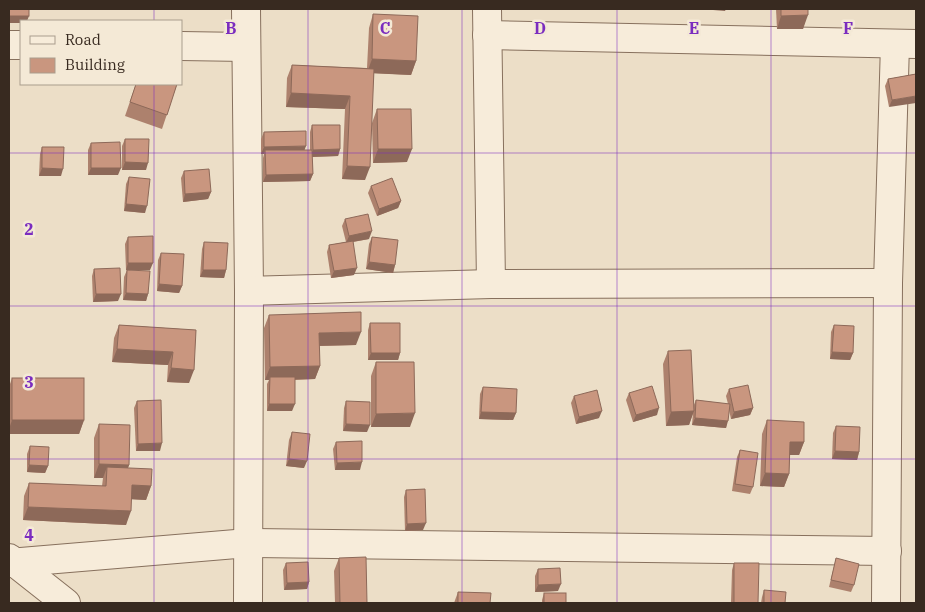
<svg xmlns="http://www.w3.org/2000/svg" width="925" height="612" font-family="'IBM Plex Serif',serif">
<style>
.lines{fill:none;stroke-linecap:round;stroke-linejoin:round}
.street-casing{stroke:#87705d;stroke-width:30}
.street{stroke:#f7ecda;stroke-width:28}
.wall{fill:#ad816d}
.shaded-wall{fill:#8d6959}
.building{fill:#c9967f;stroke:#8d6959}
.grid{fill:none;stroke:#7b2cbf;stroke-width:1;stroke-opacity:0.55}
.grid-label{font-size:16px;text-anchor:middle;font-weight:bold;fill:#7b2cbf;stroke:#f4e9d6;stroke-width:5;stroke-linejoin:round;paint-order:stroke}
</style>
<rect width="100%" height="100%" fill="#ecdec7"/>
<g class="lines">
<!-- street casing -->
<g class="street-casing">
<g id="street">
<polyline points="246,9 249,291 248,603"/>
<polyline points="487,9 491,284"/>
<polyline points="487,35 916,44"/>
<polyline points="9,45 21,45"/>
<polyline points="181,46 246,47"/>
<polyline points="249,291 491,284 888,283"/>
<polyline points="9,558 66,603"/>
<polyline points="9,563 248,543 887,551"/>
<polyline points="886,603 888,283 895,44"/>
</g>
</g>
<!-- street -->
<use href="#street" class="street"/>
</g>
<!-- wall -->
<g class="wall">
<polygon points="776,9 808,9 803,29 777,29"/>
<polygon points="373,14 416,61 411,75 374,73 365,180 342,179 345,109 286,107 287,78 292,65 367,68 369,28"/>
<polygon points="916,74 889,107 885,86 888,79"/>
<polygon points="136,84 177,84 162,129 125,116"/>
<polygon points="377,109 407,162 373,163 372,123"/>
<polygon points="312,125 340,149 338,156 312,157 313,174 310,181 263,182 263,158 264,154 261,154 261,139 264,132 305,150 310,150 310,132"/>
<polygon points="125,139 146,170 122,170 122,146"/>
<polygon points="91,143 118,175 88,175 88,150"/>
<polygon points="42,147 61,176 39,176 40,154"/>
<polygon points="184,171 211,192 208,199 183,202 181,178"/>
<polygon points="129,177 145,213 124,211 126,184"/>
<polygon points="371,186 401,201 398,208 377,216 368,193"/>
<polygon points="345,219 369,239 353,242 354,275 331,278 327,252 329,245 346,242 342,226"/>
<polygon points="128,237 150,270 130,270 148,294 146,301 123,300 124,277 127,270 126,270 125,244"/>
<polygon points="372,237 395,265 393,273 366,269 369,244"/>
<polygon points="204,242 226,270 224,278 200,277 202,249"/>
<polygon points="161,253 182,286 179,293 157,291 158,260"/>
<polygon points="94,269 118,301 93,302 92,276"/>
<polygon points="269,315 356,345 319,346 320,366 315,379 295,380 292,411 267,411 267,384 269,380 265,380 264,328"/>
<polygon points="370,323 400,353 398,360 368,360 368,330"/>
<polygon points="119,325 196,330 189,383 167,382 168,365 112,362 114,338"/>
<polygon points="834,325 853,353 850,360 830,359 831,332"/>
<polygon points="668,351 693,407 696,400 728,404 726,396 729,389 753,408 750,415 731,419 729,410 726,428 692,425 693,413 689,425 666,426 663,364"/>
<polygon points="376,362 410,427 371,427 371,376"/>
<polygon points="12,378 84,420 79,434 9,434 9,387"/>
<polygon points="483,387 516,413 513,420 479,419 480,394"/>
<polygon points="629,393 657,415 633,422 626,400"/>
<polygon points="574,396 599,418 576,424 571,403"/>
<polygon points="137,401 160,451 136,451 134,408"/>
<polygon points="346,401 367,432 343,431 344,408"/>
<polygon points="767,420 804,442 799,455 790,455 789,474 784,487 760,486 762,434"/>
<polygon points="99,424 129,465 128,468 151,486 146,500 131,499 126,525 23,520 24,496 29,483 102,486 103,478 94,478 94,438"/>
<polygon points="836,426 859,452 857,460 832,459 833,433"/>
<polygon points="292,432 304,468 286,466 289,440"/>
<polygon points="336,442 360,470 335,470 333,449"/>
<polygon points="30,446 48,466 45,473 27,472 27,454"/>
<polygon points="740,450 753,487 750,494 732,491 737,457"/>
<polygon points="406,490 423,530 405,531 404,497"/>
<polygon points="339,558 367,603 335,603 334,571"/>
<polygon points="836,558 854,585 851,592 829,587"/>
<polygon points="286,563 309,582 307,589 284,590 283,570"/>
<polygon points="734,563 758,603 731,603 732,570"/>
<polygon points="538,569 558,591 535,592 535,576"/>
<polygon points="764,590 785,603 761,603 762,597"/>
<polygon points="458,592 490,603 454,603"/>
<polygon points="544,593 566,603 542,603 542,600"/>
</g>
<!-- shaded-wall -->
<g class="shaded-wall">
<polygon points="701,9 726,9 725,11"/>
<polygon points="808,15 803,29 777,29 781,16"/>
<polygon points="9,16 29,16 27,21 21,21 21,23 9,23"/>
<polygon points="372,59 416,61 411,75 367,73"/>
<polygon points="291,93 350,96 345,109 286,107"/>
<polygon points="916,96 916,103 889,107 892,100"/>
<polygon points="306,146 303,154 265,150 264,154 261,154 264,147"/>
<polygon points="340,149 338,156 310,157 313,150"/>
<polygon points="378,149 412,149 407,162 373,163"/>
<polygon points="125,162 148,163 146,170 122,170"/>
<polygon points="347,166 370,167 365,180 342,179"/>
<polygon points="42,168 63,169 61,176 39,176"/>
<polygon points="91,168 121,168 118,175 88,175"/>
<polygon points="313,174 310,181 263,182 266,175"/>
<polygon points="211,192 208,199 183,202 185,194"/>
<polygon points="401,201 398,208 377,216 379,209"/>
<polygon points="126,204 147,206 145,213 124,211"/>
<polygon points="372,231 369,239 346,243 349,236"/>
<polygon points="369,262 395,265 393,273 366,269"/>
<polygon points="128,263 153,263 150,270 126,270"/>
<polygon points="357,268 354,275 331,278 334,271"/>
<polygon points="203,270 226,270 224,278 200,277"/>
<polygon points="159,284 182,286 179,293 157,291"/>
<polygon points="126,293 148,294 146,301 123,300"/>
<polygon points="96,294 121,294 118,301 93,302"/>
<polygon points="361,332 356,345 314,346 319,333"/>
<polygon points="117,349 173,352 168,365 112,362"/>
<polygon points="832,352 853,353 850,360 830,359"/>
<polygon points="371,353 400,353 398,360 368,360"/>
<polygon points="320,366 315,379 270,380 270,377 269,380 265,380 270,367"/>
<polygon points="171,368 194,370 189,383 167,382"/>
<polygon points="269,404 295,404 292,411 267,411"/>
<polygon points="659,408 657,415 633,422 636,415"/>
<polygon points="753,408 750,415 731,419 734,412"/>
<polygon points="602,411 599,418 576,424 579,417"/>
<polygon points="694,411 689,425 666,426 671,412"/>
<polygon points="481,412 516,413 513,420 479,419"/>
<polygon points="415,413 410,427 371,427 376,414"/>
<polygon points="695,418 728,421 726,428 692,425"/>
<polygon points="12,420 84,420 79,434 9,434 9,429"/>
<polygon points="346,424 370,425 367,432 343,431"/>
<polygon points="790,442 804,442 799,455 786,455"/>
<polygon points="162,443 160,451 136,451 138,444"/>
<polygon points="835,451 859,452 857,460 832,459"/>
<polygon points="289,459 307,461 304,468 286,466"/>
<polygon points="362,462 360,470 335,470 337,463"/>
<polygon points="99,464 129,465 124,478 107,467 103,478 94,478"/>
<polygon points="29,465 48,466 45,473 27,472"/>
<polygon points="765,473 789,474 784,487 760,486"/>
<polygon points="132,485 151,486 146,500 127,499"/>
<polygon points="28,507 131,511 126,525 23,520"/>
<polygon points="426,523 423,530 405,531 407,524"/>
<polygon points="309,582 307,589 284,590 287,583"/>
<polygon points="561,584 558,591 535,592 538,585"/>
</g>
<!-- building -->
<g class="building">
<rect x="9" y="9" width="20" height="7"/>
<polygon points="781,9 808,9 808,15 781,16"/>
<polygon points="373,14 418,16 416,61 372,59"/>
<polygon points="292,65 374,69 370,167 347,166 350,96 291,93"/>
<polygon points="916,74 916,96 892,100 888,79"/>
<polygon points="136,84 177,84 167,115 130,102"/>
<polygon points="377,109 411,109 412,149 378,149"/>
<polygon points="312,125 340,125 340,149 313,150"/>
<polygon points="306,131 306,146 264,147 264,132"/>
<polygon points="125,139 149,139 148,163 125,162"/>
<polygon points="120,142 121,168 91,168 91,143"/>
<polygon points="42,147 64,147 63,169 42,168"/>
<polygon points="265,150 312,150 313,174 266,175"/>
<polygon points="209,169 211,192 185,194 184,171"/>
<polygon points="129,177 150,179 147,206 126,204"/>
<polygon points="392,178 401,201 379,209 371,186"/>
<polygon points="368,214 372,231 349,236 345,219"/>
<polygon points="153,236 153,263 128,263 128,237"/>
<polygon points="372,237 398,240 395,265 369,262"/>
<polygon points="353,241 357,268 334,271 329,245"/>
<polygon points="204,242 228,243 226,270 203,270"/>
<polygon points="161,253 184,254 182,286 159,284"/>
<polygon points="120,268 121,294 96,294 94,269"/>
<polygon points="127,270 150,271 148,294 126,293"/>
<polygon points="361,312 361,332 319,333 320,366 270,367 269,315"/>
<polygon points="370,323 400,323 400,353 371,353"/>
<polygon points="119,325 196,330 194,370 171,368 173,352 117,349"/>
<polygon points="834,325 854,326 853,353 832,352"/>
<polygon points="691,350 694,411 671,412 668,351"/>
<polygon points="376,362 414,362 415,413 376,414"/>
<polygon points="270,377 295,377 295,404 269,404"/>
<rect x="12" y="378" width="72" height="42"/>
<polygon points="748,385 753,408 734,412 729,389"/>
<polygon points="652,386 659,408 636,415 629,393"/>
<polygon points="483,387 517,389 516,413 481,412"/>
<polygon points="597,390 602,411 579,417 574,396"/>
<polygon points="161,400 162,443 138,444 137,401"/>
<polygon points="696,400 730,404 728,421 695,418"/>
<polygon points="346,401 370,402 370,425 346,424"/>
<polygon points="767,420 804,422 804,442 790,442 789,474 765,473"/>
<polygon points="99,424 130,425 129,465 99,464"/>
<polygon points="836,426 860,427 859,452 835,451"/>
<polygon points="292,432 310,434 307,461 289,459"/>
<polygon points="362,441 362,462 337,463 336,442"/>
<polygon points="30,446 49,447 48,466 29,465"/>
<polygon points="740,450 758,453 753,487 735,484"/>
<polygon points="107,467 152,469 151,486 132,485 131,511 28,507 29,483 106,486"/>
<polygon points="425,489 426,523 407,524 406,490"/>
<polygon points="366,557 367,603 340,603 339,558"/>
<polygon points="836,558 859,564 854,585 831,580"/>
<polygon points="308,562 309,582 287,583 286,563"/>
<polygon points="734,563 759,563 758,603 734,603"/>
<polygon points="560,568 561,584 538,585 538,569"/>
<polygon points="764,590 786,592 785,603 764,603"/>
<polygon points="458,592 491,593 490,603 458,603"/>
<rect x="544" y="593" width="22" height="10"/>
</g>
<!-- grid -->
<path class="grid" d="M154,9V21M308,9V603M462,9V603M617,9V603M771,9V603M154,84V603M9,153H916M9,306H916M9,459H916"/>
<g class="grid-label">
<text x="231" y="34">B</text>
<text x="385" y="34">C</text>
<text x="540" y="34">D</text>
<text x="694" y="34">E</text>
<text x="848" y="34">F</text>
<text x="29" y="235">2</text>
<text x="29" y="388">3</text>
<text x="29" y="541">4</text>
</g>
<!-- border -->
<rect width="925" height="612" fill="none" stroke="#382a20" stroke-width="20"/>
<!-- legend -->
<rect x="20" y="20" width="162" height="65" fill="#f4e9d6" stroke="#a99d8d"/>
<rect x="30" y="36" width="25" height="8" fill="#f7ecda" stroke="#a99d8d"/>
<text x="65" y="45" font-size="15" fill="#382a20">Road</text>
<rect x="30" y="58" width="25" height="15" fill="#c9967f" stroke="#a99d8d"/>
<text x="65" y="70" font-size="15" fill="#382a20">Building</text>
</svg>
